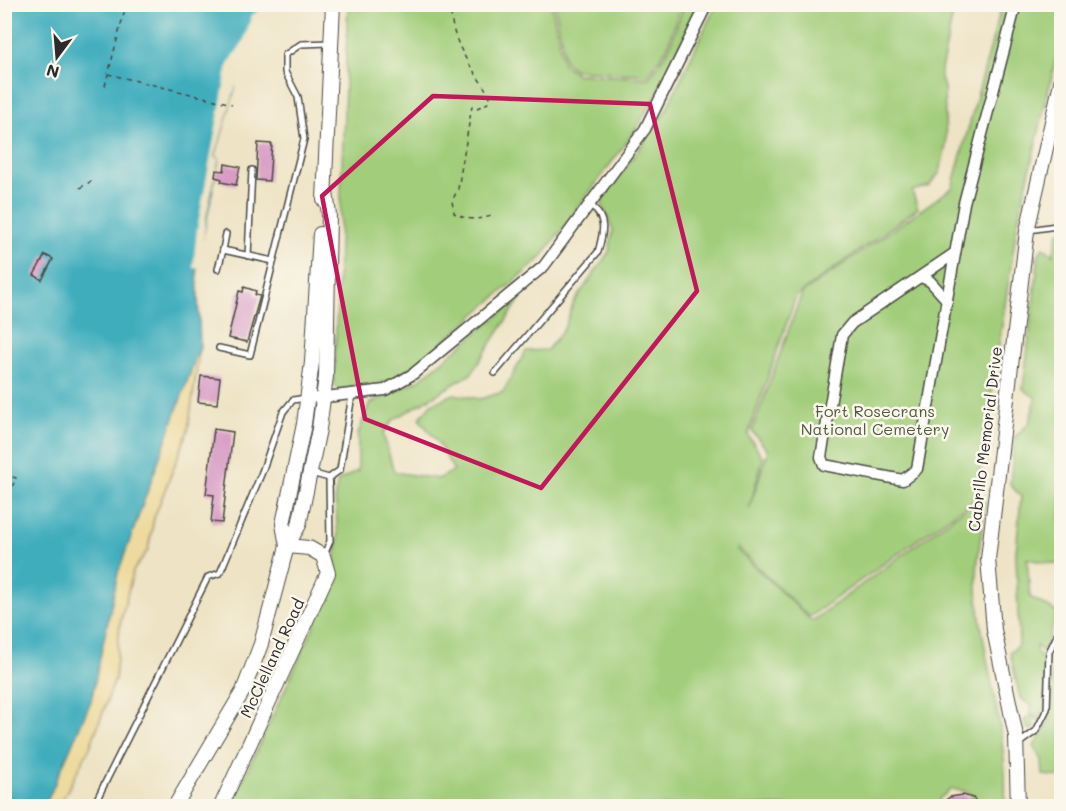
<svg xmlns="http://www.w3.org/2000/svg" width="1066" height="811" font-family="Mali,sans-serif">
<style>
.green{fill:#a2cd7a;stroke:#667c52;stroke-width:1.5}
.sand{fill:#eeda9e;stroke:#8c8264;stroke-width:1.5}
.water{fill:#3fadbd;stroke:#356c74;stroke-width:1.5}
.pier{fill:#eee3c5}
.building{fill:#d799c4}
.lines{fill:none;stroke-linecap:round;stroke-linejoin:round}
.lane-casing{stroke:#484742;stroke-width:8}
.street-casing{stroke:#484742;stroke-width:13}
.secondary-casing{stroke:#484742;stroke-width:16}
.path{stroke:#484742;stroke-width:1.5;stroke-dasharray:4.5 4.5;stroke-linecap:butt}
.lane{stroke:#fff;stroke-width:5}
.street{stroke:#fff;stroke-width:10}
.secondary{stroke:#fff;stroke-width:14}
.marked{fill:none;stroke:#c2185b;stroke-width:4.5;stroke-linejoin:round}
.labels{text-anchor:middle;stroke-width:5;stroke-linejoin:round;paint-order:stroke}
.park-label{font-size:16px;fill:#4f5c43;stroke:#fbf7ec}
.street-label{font-size:16px;fill:#2b2b2b;stroke:#fbf7ec}
</style>
<rect width="100%" height="100%" fill="#fbf7ec"/>
<filter id="ink" filterUnits="userSpaceOnUse"><feTurbulence type="fractalNoise" baseFrequency=".0167" numOctaves="2"/><feDisplacementMap in="SourceGraphic" scale="12" xChannelSelector="R" yChannelSelector="G"/><feConvolveMatrix kernelMatrix="1 2 1 2 8 2 1 2 1" color-interpolation-filters="sRGB"/></filter>
<filter id="wash" filterUnits="userSpaceOnUse"><feTurbulence type="fractalNoise" baseFrequency=".008" numOctaves="4" result="noise"/><feDisplacementMap in="SourceGraphic" scale="24" xChannelSelector="R" yChannelSelector="G"/><feGaussianBlur stdDeviation="1.35" result="paint"/><feColorMatrix in="noise" values="0 0 0 0 0 0 0 0 0 0 0 0 0 0 0 0 0 1.4 0 .05"/><feComposite in="paint" operator="in"/></filter>
<g filter="url(#wash)">
<rect width="100%" height="100%" fill="#eee3c5"/>
<!-- green -->
<g class="green">
<polygon points="348,5 552,5 563,64 577,74 649,78 669,49 684,5 700,5 657,94 634,132 540,259 422,360 396,378 377,384 339,390 334,384"/>
<polygon points="555,5 555,4 681,5 667,48 648,75 575,70 565,62"/>
<path d="M716,5H955L940,74L944,88L946,145L940,172L929,186L912,191L918,208L796,296L748,435L763,458L749,509L768,451L752,431L802,293L952,188L1002,5H1061V37L1017,225L976,498L809,617L738,548L737,550L812,621L977,500L985,502C983,530 975,561 977,589C982,664 1009,730 1005,806H982L968,792L952,789L940,798L937,806H231L315,624L334,574L338,537L335,495L338,481L358,471V434L369,404L419,380L522,296L471,374L393,420L383,434L394,472L438,479L454,471L437,441L419,419L431,404L454,394L480,399L503,392L526,351L547,350L564,329L574,302L609,252L613,230L601,202L664,114Z"/>
<polygon points="1061,231 1061,565 1027,559 1030,597 1057,612 1044,652 1036,646 1036,652 1044,660 1045,706 1038,721 1032,713 1034,729 1028,729 1024,721 1030,715 1032,706 1020,698 1010,653 1019,644 1016,553 1021,496 1010,485 1015,437 1029,423 1036,398 1023,389 1039,254 1043,247 1053,255 1058,234"/>
<polygon points="1061,639 1062,639 1061,777 1043,775 1042,760 1034,746 1049,722 1053,701 1052,671"/>
</g>
<!-- sand -->
<polygon class="sand" points="200,346 188,431 154,518 148,550 133,571 120,624 115,679 90,747 59,806 6,806 182,352"/>
<!-- water -->
<polygon class="water" points="5,5 273,5 256,19 232,72 235,89 215,157 219,158 197,267 200,346 118,573 91,701 45,806 5,806"/>
<!-- pier -->
<polygon class="pier" points="276,4 259,20 235,73 235,89 215,157 219,158 206,218 200,269 193,268 197,229 228,64 243,42 252,15 267,5"/>
<g id="blocks">
<!-- building -->
<g class="building">
<polygon points="258,143 272,144 269,181 256,180"/>
<polygon points="225,164 240,167 236,185 221,182 222,179 215,177 216,170 224,171"/>
<polygon points="45,255 53,259 42,280 34,275"/>
<polygon points="244,287 256,291 255,295 260,296 247,342 228,338 239,291 243,292"/>
<polygon points="201,376 220,378 217,404 198,402"/>
<polygon points="214,429 233,432 222,523 211,522 214,495 206,494"/>
<polygon points="963,795 973,798 981,807 936,807 950,797"/>
</g>
</g>
</g>
<g filter="url(#ink)">
<use href="#blocks" fill-opacity="0" stroke="#484742" stroke-width="1.5"/>
<g class="lines">
<!-- lane casing -->
<g class="lane-casing">
<g id="lane">
<polyline points="1029,230 1056,226 1062,222"/>
<polyline points="223,250 226,234"/>
<polyline points="248,256 252,170"/>
<polyline points="218,269 223,250 273,261"/>
<polyline points="219,348 250,355 304,139 298,97 285,72 285,55 301,44 330,43"/>
<path d="M495,373L598,252C604,231 607,219 590,204"/>
<polyline points="311,473 329,478 330,541 324,555"/>
<polyline points="329,478 340,470 352,395"/>
<polyline points="1018,744 1036,731 1047,709 1049,652 1062,625"/>
<polyline points="96,801 208,577 220,573 262,472 283,412 293,400 306,398"/>
</g>
</g>
<!-- street casing -->
<g class="street-casing">
<g id="street">
<polyline points="955,253 852,323 842,335 821,457 824,465 903,480 917,469 964,203 1016,4"/>
<polyline points="921,277 930,281 947,300"/>
<polyline points="317,398 385,390 413,374 544,266 645,129 707,4"/>
</g>
</g>
<!-- secondary casing -->
<g class="secondary-casing">
<g id="secondary">
<polyline points="324,200 333,4"/>
<polyline points="287,546 283,524 304,424 312,362 320,234"/>
<polyline points="175,806 243,691 261,644 287,546 299,525 319,429 326,376 329,215 326,192"/>
<polyline points="221,806 328,573 323,556 309,548 287,546"/>
<polyline points="1018,806 1016,736 994,630 988,559 1027,231 1062,78"/>
</g>
</g>
<!-- path -->
<g class="path">
<path d="M451,4C449,41 471,66 490,96L488,103L477,108L472,106L458,189L452,201L454,213C468,221 480,220 494,215"/>
<polyline points="108,74 232,104"/>
<polyline points="105,86 125,9"/>
<polyline points="80,188 93,180"/>
<polyline points="4,458 7,452"/>
<polyline points="4,474 16,478 4,506"/>
</g>
<!-- lane -->
<use href="#lane" class="lane"/>
<!-- street -->
<use href="#street" class="street"/>
<!-- secondary -->
<use href="#secondary" class="secondary"/>
</g>
</g>
<!-- marked area -->
<path class="marked" d="M433,96L650,104L697,291L541,488L365,419L322,196Z"/>
<g class="labels">
<!-- park labels -->
<g class="park-label">
<text x="875" y="417">Fort Rosecrans<tspan x="875" dy="18">National Cemetery</tspan></text>
</g>
<!-- street labels -->
<g class="street-label">
<text transform="translate(985 439) rotate(-83)" y="6">Cabrillo Memorial Drive</text>
<text transform="translate(272 658) rotate(-65)" y="6">McClelland Road</text>
</g>
</g>
<!-- margin -->
<rect width="1066" height="811" fill="none" stroke="#fbf7ec" stroke-width="24"/>
<!-- north arrow -->
<g transform="translate(57 57) rotate(196)" stroke="#fbf7ec" stroke-width="4.5" paint-order="stroke">
<path d="M0-4.5L10 22L0 15L-10 22Z" fill="#2b2b2b"/>
<text y="-9" font-size="16" font-weight="bold" text-anchor="middle" fill="#2b2b2b">N</text>
</g>
</svg>
